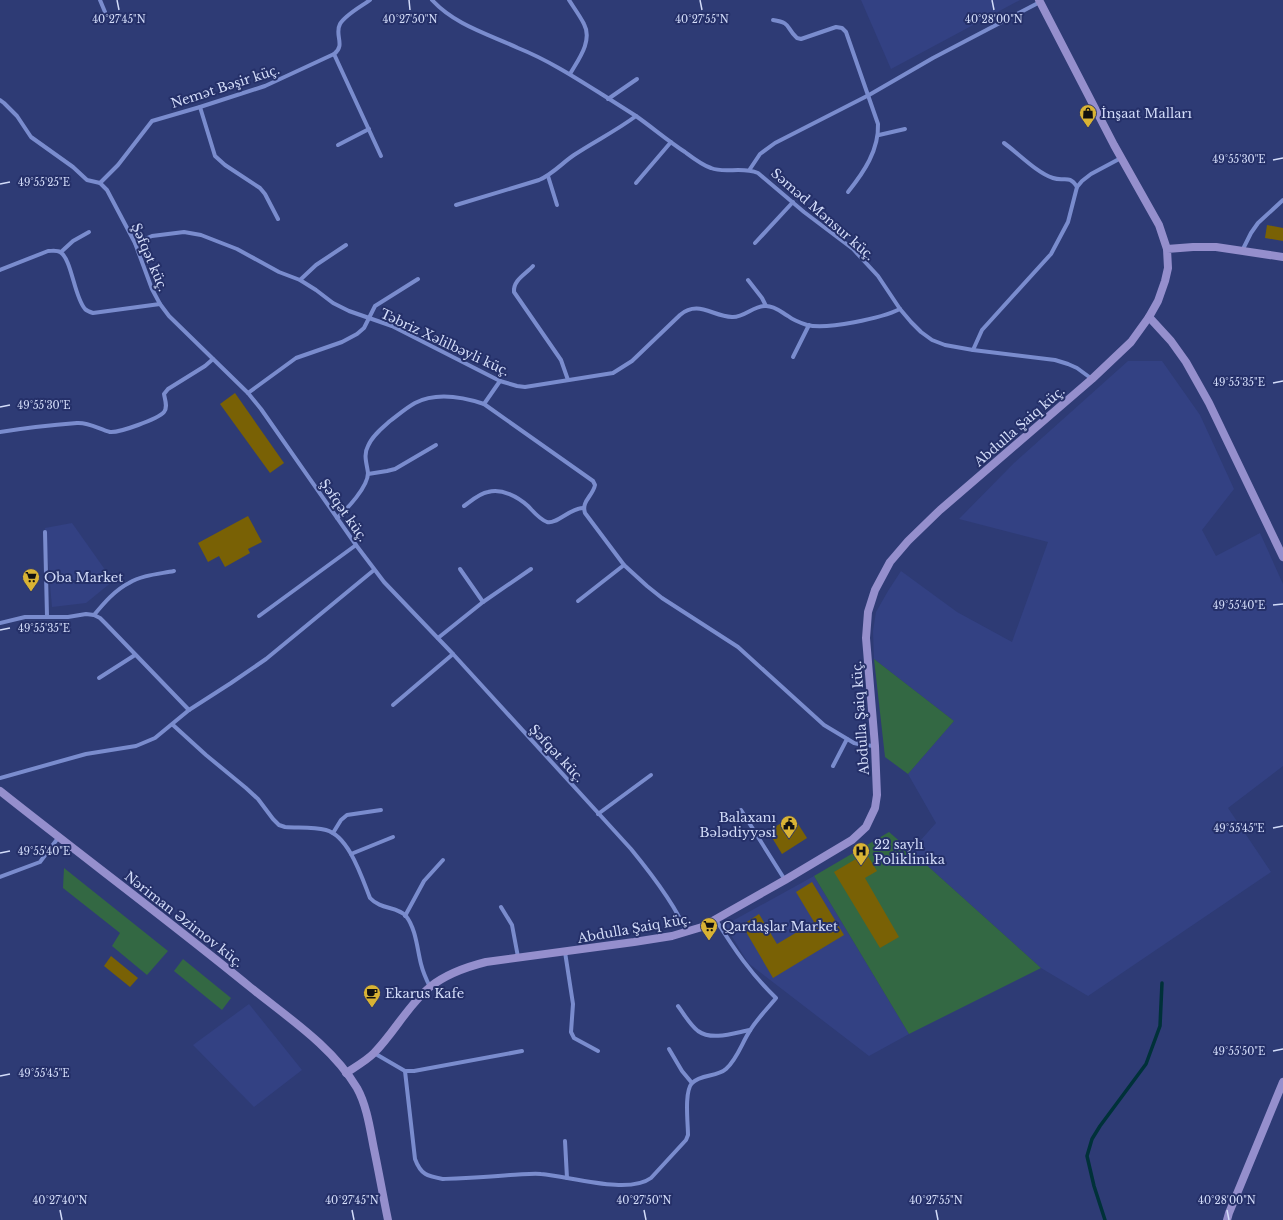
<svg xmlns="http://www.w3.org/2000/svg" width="1283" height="1220" font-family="'Libre Baskerville',serif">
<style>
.built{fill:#334183}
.green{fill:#336843}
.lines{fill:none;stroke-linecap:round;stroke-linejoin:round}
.stream{stroke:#003139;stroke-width:3.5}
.building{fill:#796105}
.street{stroke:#7a8cce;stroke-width:4}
.secondary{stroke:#958fcd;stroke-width:8}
.ticks{fill:none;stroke:#d3dcf9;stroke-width:1.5}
.labels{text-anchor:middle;stroke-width:4;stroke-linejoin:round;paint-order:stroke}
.street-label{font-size:13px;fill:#d3dcf9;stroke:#253069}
.poi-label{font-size:13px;fill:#d3dcf9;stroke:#253069;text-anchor:start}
.ticks-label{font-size:10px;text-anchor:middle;fill:#d3dcf9;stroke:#253069;stroke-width:4;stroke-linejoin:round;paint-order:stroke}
</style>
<rect width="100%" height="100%" fill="#2e3b75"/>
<!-- built -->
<g class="built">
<polygon points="861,0 1020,0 891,69"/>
<polygon points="1128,361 1162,361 1200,415 1234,489 1202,530 1216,556 1260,533 1283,584 1283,766 1228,808 1271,872 1088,996 1041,968 911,851 936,823 908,774 954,721 874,659 873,631 876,612 888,591 901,571 957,612 1012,642 1048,542 959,519 1014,463"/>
<polygon points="72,523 113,581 86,603 52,607 45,528"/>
<polygon points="814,876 909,1034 869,1056 748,963 725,925"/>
<polygon points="249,1004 302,1070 254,1107 193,1045"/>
</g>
<!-- green -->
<g class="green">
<polygon points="874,659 954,721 908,774 885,757"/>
<polygon points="889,832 911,851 1041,968 909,1034 814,876"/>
<polygon points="64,868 168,951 147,975 112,946 120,933 63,888"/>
<polygon points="183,959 231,998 222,1010 174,971"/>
</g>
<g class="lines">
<!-- stream -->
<polyline class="stream" points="1105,1220 1094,1186 1087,1156 1092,1139 1100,1126 1146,1064 1160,1026 1162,983"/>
</g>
<!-- building -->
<g class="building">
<polygon points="1267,225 1283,228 1283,241 1265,238"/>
<polygon points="235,393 284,463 270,473 220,404"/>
<polygon points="248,516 262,542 248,549 250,553 225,567 219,556 208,562 198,543"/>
<polygon points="793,816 807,838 782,854 768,831"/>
<polygon points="866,853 877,871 865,878 899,937 880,948 834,872"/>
<polygon points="812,882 844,935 773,978 742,925 759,914 777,944 814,922 796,892"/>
<polygon points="111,956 138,978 130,987 104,966"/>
</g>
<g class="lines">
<!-- street -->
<g class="street">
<polyline points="100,0 105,12"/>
<path d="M432,0C455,25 488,34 518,48C548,60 576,78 603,95C614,102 625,109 636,116C653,128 668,141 685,152C693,158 702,165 711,168C725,174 741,166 758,173L804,212L853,249L878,276L900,309L911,322L921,332L932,340L945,345L973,350L1055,360L1068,364L1077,368L1092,379"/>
<path d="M569,0C574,8 580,16 584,24C593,41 578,60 570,74"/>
<path d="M773,20C792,23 785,27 797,38L801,39L836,27L842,28L846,32L878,124C879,150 864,172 848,192"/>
<polyline points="334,54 381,156"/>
<polyline points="608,99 637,79"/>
<path d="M0,100L4,103L17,116L31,137L73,167L87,180L100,183L107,190L135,243L152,289L160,304L169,316L248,393L261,409L356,545L384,582L453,654L631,849C649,871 676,905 686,932"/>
<polyline points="200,107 215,156 225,165 260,188 265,194 278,219"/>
<polyline points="879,135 905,129"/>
<path d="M1004,143C1018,153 1037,173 1053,178C1064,182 1069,174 1077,187"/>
<polyline points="338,145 369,129"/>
<polyline points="750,169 760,154 775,143 869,95 933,58 1040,2"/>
<polyline points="548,176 557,205"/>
<path d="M100,183L118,165L152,121L200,107L265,86L334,54C346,45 334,35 340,24C345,15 362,6 370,0"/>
<polyline points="636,183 671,142"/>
<path d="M456,205L539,180C553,174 562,163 574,155C595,141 616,131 636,116"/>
<path d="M135,243L152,236L184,232L201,235L237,249L279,272L300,280L316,290L333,303L349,311L392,326L500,381L517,386L525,387L613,373L632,361L680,315C698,300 712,316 732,317C744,318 754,305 766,306C775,306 781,312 788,316C793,320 801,323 807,325C827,330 882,318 900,309"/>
<polyline points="755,243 793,202"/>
<polyline points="1242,251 1251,233 1258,223 1283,200"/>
<polyline points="61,252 73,241 89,232"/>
<path d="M533,266C526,274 513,280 514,292L561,360L568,380"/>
<path d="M0,270L48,251C52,251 57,250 60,252C72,259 74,297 85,309C87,311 90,312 93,313L160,304"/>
<polyline points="300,280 316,265 346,245"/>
<polyline points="748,280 762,298 766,306"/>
<polyline points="973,350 982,330 1051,254 1068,222 1077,187 1082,181 1091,174 1121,158"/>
<polyline points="793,357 809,325"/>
<polyline points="248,393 296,358 342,342 357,334 364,328 375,306 418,279"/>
<polyline points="484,404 500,381"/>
<path d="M0,432C25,428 51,425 77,423C88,422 99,429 110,432C119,433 158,419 164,412C168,407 165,400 164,394L168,389L205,366L213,359"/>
<polyline points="368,474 387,471 395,469 436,445"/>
<path d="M464,506C471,501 480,493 488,492C502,488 518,497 528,506C533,511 539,519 547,522C556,525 570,508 583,508"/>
<path d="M337,518C347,509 368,487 368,473C367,464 363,455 368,446C372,436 382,428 390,421C398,415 406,408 415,403C436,392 463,397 484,404L593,481L595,485C593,496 581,501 585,513L624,565L647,586L662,598L738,647L824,725L854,743L863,745L875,746"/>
<polyline points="45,532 47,616"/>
<polyline points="460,569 483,602"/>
<polyline points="578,601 624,565"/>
<path d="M94,615C104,603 115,590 129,583C142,575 159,574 174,571"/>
<polyline points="259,616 356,545"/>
<polyline points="0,623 25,617 68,617 86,614 94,615 100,618 106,624 189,710"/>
<polyline points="438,638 483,602 531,569"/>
<polyline points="99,678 135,655"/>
<polyline points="393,705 453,654"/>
<path d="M173,725L206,755L246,788L258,799L273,819L279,825L285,827C298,828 313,827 326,830C349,836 362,878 370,898C381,910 397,906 406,916C416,929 417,948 421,964C423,972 426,979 430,987"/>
<polyline points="833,766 847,739"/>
<polyline points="0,778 86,754 136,746 155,738 189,710 231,683 266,659 374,570"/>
<polyline points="741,810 785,880"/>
<polyline points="598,814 651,775"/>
<polyline points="333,833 341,820 347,815 381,810"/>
<polyline points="351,854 393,837"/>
<polyline points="0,877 40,862 58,838"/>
<polyline points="501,907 512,925 518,957"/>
<polyline points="405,916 424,881 443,860"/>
<polyline points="565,952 573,1004 571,1032 574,1038 598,1051"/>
<path d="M678,1006C684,1014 690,1025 698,1031C712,1041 734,1033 750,1030"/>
<polyline points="669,1049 682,1071 692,1083"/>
<polyline points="374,1053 405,1071 414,1071 522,1051"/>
<path d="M405,1071L415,1159C421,1175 427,1176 443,1179C465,1178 488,1177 510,1175C520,1175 531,1173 541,1174C569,1176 628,1195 651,1178L686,1140L688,1135C688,1123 684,1092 692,1083C701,1074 717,1077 726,1069C738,1058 742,1042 751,1029C758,1018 768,1008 776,998C751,974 734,949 716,920"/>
<polyline points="565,1141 567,1178"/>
</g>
<!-- secondary -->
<g class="secondary">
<polyline points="1039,0 1114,145 1159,225 1167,249"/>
<polyline points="1149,317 1171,341 1186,362 1209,403 1283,557"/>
<path d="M0,791C83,857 168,920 250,987C287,1017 332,1046 357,1088C367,1106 370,1129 374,1149C379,1173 383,1196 388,1220"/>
<path d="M346,1073C355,1067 366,1061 374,1053C394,1033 408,1005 430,987C446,974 466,967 486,962L634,942L672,936L702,927L785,880L852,840L866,827L875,808L877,795L875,746L866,638L868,612L875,590L890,562L908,541L940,510L1092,379L1131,342L1149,317L1158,301L1165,281L1168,268L1167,249L1193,247H1216L1283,257"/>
<polyline points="1227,1220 1229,1213 1283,1082"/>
</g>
</g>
<!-- ticks -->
<path class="ticks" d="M117,0L119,10M409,0L410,10M700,0L702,10M992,0L994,10M1273,160L1283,158M0,184L10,182M1273,383L1283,381M0,407L10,405M1273,605L1283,604M0,630L10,628M1273,828L1283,826M0,853L10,851M1273,1051L1283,1049M0,1076L10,1074M60,1210L62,1220M352,1210L354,1220M644,1210L646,1220M936,1210L938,1220M1227,1210L1229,1220"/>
<!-- icons -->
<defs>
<g id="shop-pin" transform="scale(0.9)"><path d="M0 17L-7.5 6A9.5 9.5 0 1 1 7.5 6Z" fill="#d9b334" stroke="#253069"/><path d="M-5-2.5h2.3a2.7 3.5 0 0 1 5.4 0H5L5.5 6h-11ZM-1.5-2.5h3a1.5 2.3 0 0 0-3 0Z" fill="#111"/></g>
<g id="supermarket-pin" transform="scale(0.9)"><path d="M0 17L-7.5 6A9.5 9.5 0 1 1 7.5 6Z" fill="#d9b334" stroke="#253069"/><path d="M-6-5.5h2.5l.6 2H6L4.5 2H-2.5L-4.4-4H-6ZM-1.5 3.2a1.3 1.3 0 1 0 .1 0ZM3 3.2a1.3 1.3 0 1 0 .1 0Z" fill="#111"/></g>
<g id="civic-pin" transform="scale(0.9)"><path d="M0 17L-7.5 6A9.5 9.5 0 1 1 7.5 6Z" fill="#d9b334" stroke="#253069"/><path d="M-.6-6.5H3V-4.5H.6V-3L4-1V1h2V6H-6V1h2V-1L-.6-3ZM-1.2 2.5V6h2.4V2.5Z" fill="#111"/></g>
<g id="hospital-pin" transform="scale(0.9)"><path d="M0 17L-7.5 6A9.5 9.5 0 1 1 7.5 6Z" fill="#d9b334" stroke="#253069"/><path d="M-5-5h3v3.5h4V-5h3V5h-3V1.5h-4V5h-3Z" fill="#111"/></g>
<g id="cafe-pin" transform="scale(0.9)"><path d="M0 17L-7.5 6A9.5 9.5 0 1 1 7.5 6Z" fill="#d9b334" stroke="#253069"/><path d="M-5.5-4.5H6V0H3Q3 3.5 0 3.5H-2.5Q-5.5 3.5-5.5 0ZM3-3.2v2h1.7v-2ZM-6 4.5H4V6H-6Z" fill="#111"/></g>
</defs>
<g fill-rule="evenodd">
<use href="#shop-pin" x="1088" y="113"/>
<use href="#supermarket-pin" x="31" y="577"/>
<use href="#civic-pin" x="789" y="824"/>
<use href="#hospital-pin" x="861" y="851"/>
<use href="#supermarket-pin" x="709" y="926"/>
<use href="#cafe-pin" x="372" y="993"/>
</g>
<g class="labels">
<!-- street labels -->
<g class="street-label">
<text transform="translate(225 86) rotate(-18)" y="5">Nemət Bəşir küç.</text>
<text transform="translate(823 214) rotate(41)" y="5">Səməd Mənsur küç.</text>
<text transform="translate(150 257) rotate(67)" y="5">Şəfqət küç.</text>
<text transform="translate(445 342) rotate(25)" y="5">Təbriz Xəlilbəyli küç.</text>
<text transform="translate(1019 426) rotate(-41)" y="5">Abdulla Şaiq küç.</text>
<text transform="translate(344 510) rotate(55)" y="5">Şəfqət küç.</text>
<text transform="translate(860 718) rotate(-94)" y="5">Abdulla Şaiq küç.</text>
<text transform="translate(557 753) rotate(47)" y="5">Şəfqət küç.</text>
<text transform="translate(184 919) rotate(38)" y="5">Nəriman Əzimov küç.</text>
<text transform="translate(634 928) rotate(-10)" y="5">Abdulla Şaiq küç.</text>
</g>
<!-- poi labels -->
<g class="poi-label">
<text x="1101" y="118">İnşaat Malları</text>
<text x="44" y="582">Oba Market</text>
<text x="776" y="822" text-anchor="end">Balaxanı<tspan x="776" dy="15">Bələdiyyəsi</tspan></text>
<text x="874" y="849">22 saylı<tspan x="874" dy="15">Poliklinika</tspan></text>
<text x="722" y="931">Qardaşlar Market</text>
<text x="385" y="998">Ekarus Kafe</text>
</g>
</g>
<g class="ticks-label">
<text x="119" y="23">40°27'45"N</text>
<text x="410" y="23">40°27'50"N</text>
<text x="702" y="23">40°27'55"N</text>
<text x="994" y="23">40°28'00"N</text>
<text x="1239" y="163">49°55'30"E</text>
<text x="44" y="186">49°55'25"E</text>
<text x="1239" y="386">49°55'35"E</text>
<text x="44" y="409">49°55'30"E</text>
<text x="1239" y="609">49°55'40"E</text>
<text x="44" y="632">49°55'35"E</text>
<text x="1239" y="832">49°55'45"E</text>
<text x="44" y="855">49°55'40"E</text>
<text x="1239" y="1055">49°55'50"E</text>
<text x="44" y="1077">49°55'45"E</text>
<text x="60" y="1204">40°27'40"N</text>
<text x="352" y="1204">40°27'45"N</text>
<text x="644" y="1204">40°27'50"N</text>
<text x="936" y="1204">40°27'55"N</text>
<text x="1227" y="1204">40°28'00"N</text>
</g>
</svg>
